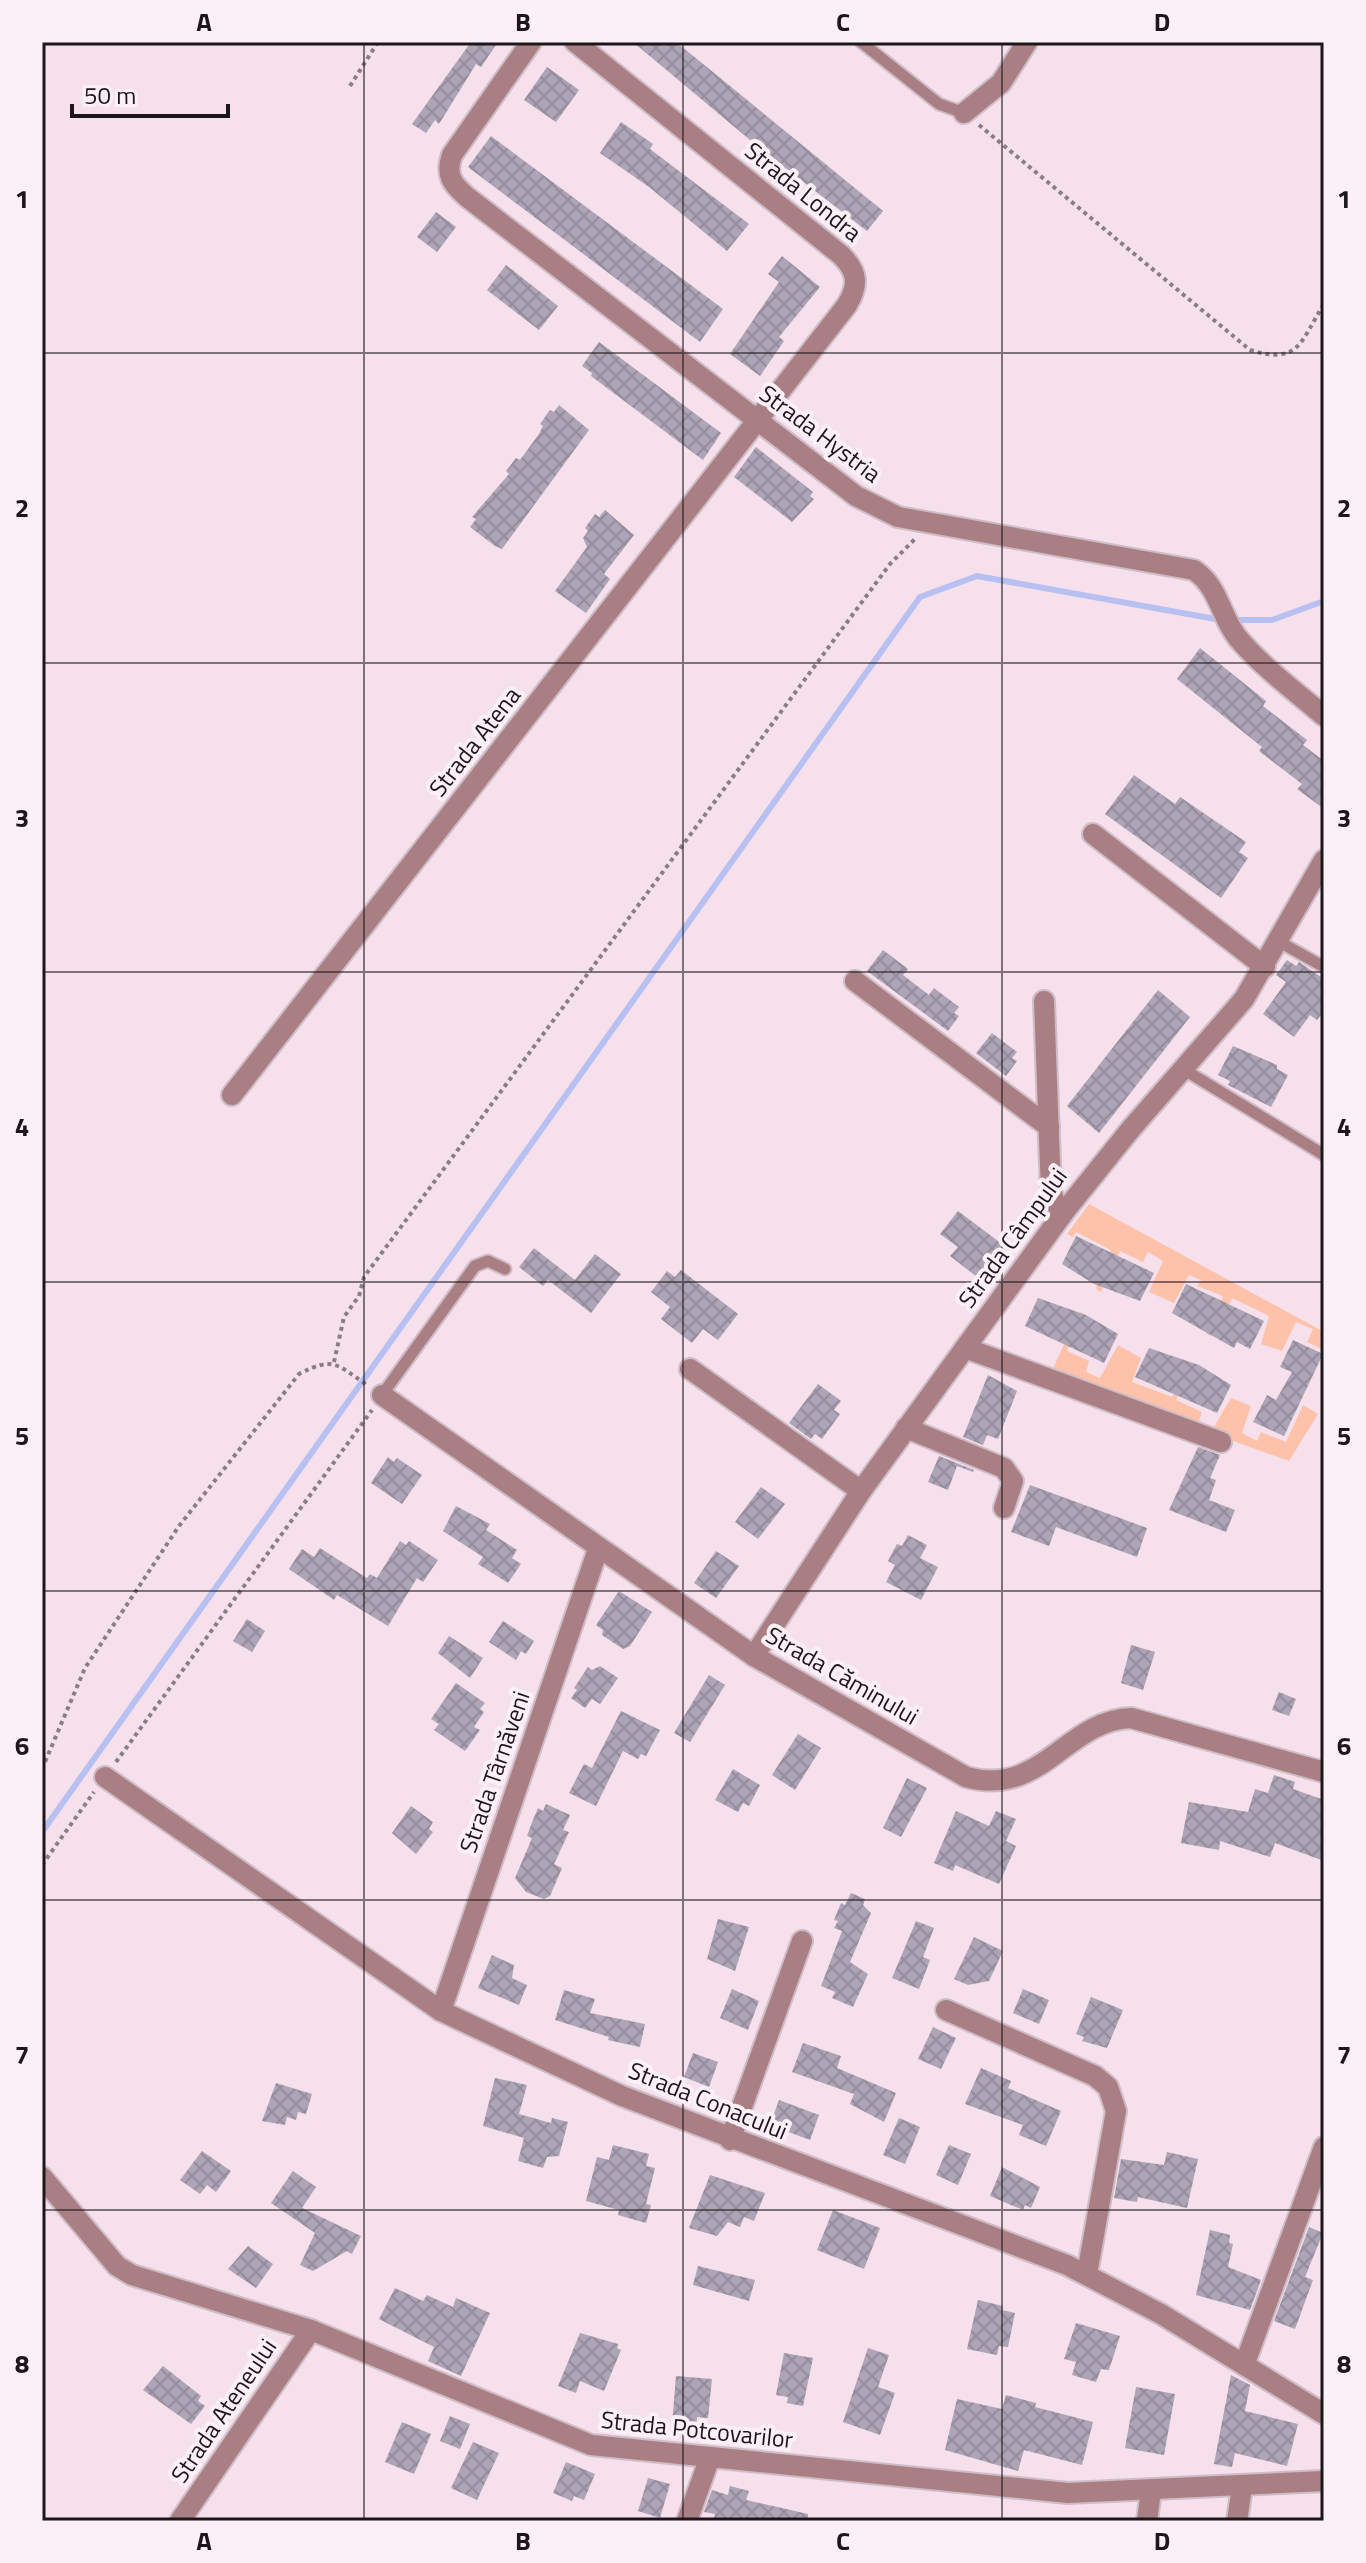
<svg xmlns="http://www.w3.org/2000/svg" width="1366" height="2563" font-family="'Titillium Web',sans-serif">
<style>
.green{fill:#fdc2a9}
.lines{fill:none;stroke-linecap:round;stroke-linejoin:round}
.stream{stroke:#b8c0f1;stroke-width:6}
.building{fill:url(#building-cross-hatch)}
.lane-casing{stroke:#cebcc6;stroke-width:15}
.street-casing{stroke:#cebcc6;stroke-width:24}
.path{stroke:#8b7d85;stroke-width:4;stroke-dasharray:4 4;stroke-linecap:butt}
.lane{stroke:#a97f83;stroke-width:11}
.street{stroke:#a97f83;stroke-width:20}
.grid{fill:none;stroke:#1d161a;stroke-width:2;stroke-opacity:0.55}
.labels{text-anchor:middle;stroke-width:8;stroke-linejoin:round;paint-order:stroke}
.street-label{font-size:24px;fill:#1d161a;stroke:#fcf0f7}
.neatline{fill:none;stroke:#1d161a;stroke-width:3}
.grid-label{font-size:26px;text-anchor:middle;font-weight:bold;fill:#1d161a}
</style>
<defs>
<pattern id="building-cross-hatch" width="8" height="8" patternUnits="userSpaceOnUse" patternTransform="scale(2)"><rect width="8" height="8" fill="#ada4b6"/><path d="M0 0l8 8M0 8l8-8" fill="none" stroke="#948c9c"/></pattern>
</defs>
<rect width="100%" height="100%" fill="#f5e0ec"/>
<!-- green -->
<g class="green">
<polygon points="1089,1204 1324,1332 1324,1350 1307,1342 1313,1329 1296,1322 1282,1351 1261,1344 1269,1316 1232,1298 1215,1337 1206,1334 1223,1296 1197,1286 1201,1280 1189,1275 1174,1303 1149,1292 1163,1261 1148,1252 1143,1262 1120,1251 1101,1292 1097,1290 1096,1284 1111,1250 1076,1232 1073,1237 1067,1234"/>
<polygon points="1079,1312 1083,1313 1067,1351 1089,1361 1086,1372 1100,1378 1118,1345 1141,1358 1132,1382 1172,1397 1188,1362 1191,1363 1176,1400 1202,1412 1199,1421 1214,1427 1231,1398 1251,1406 1242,1433 1257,1441 1261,1432 1286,1442 1303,1405 1318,1414 1289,1461 1050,1375"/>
</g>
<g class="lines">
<!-- stream -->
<g class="stream">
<polyline points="1232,620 1272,620 1324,601"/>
<polyline points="42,1832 920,597 977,576 1221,620"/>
</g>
</g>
<!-- building -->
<g class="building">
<polygon points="471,42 498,42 481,67 476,64 439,124 435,120 426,133 412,124"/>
<polygon points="633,42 671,42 681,46 883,211 867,231 762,150"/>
<polygon points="547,67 579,90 556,122 524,100"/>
<polygon points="621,122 653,144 650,149 749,224 727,251 649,187 600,153"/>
<polygon points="491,136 723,309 700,342 468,167"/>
<polygon points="436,212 456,227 437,252 417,237"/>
<polygon points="782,256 820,287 779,337 784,341 760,376 730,354 779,282 768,274"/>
<polygon points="506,265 558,306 539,330 487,290"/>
<polygon points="599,342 721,433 703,460 591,376 592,373 582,366"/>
<polygon points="559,405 589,430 502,549 495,546 470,527 476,519 472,517 509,474 506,471 516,458 520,460 539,434 543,426 540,424 550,410 554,412"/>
<polygon points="756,447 813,492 810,496 814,499 792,522 734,477"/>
<polygon points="605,510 634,535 604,574 610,579 586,613 555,591 587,547 583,538 588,531 585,528 595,514 599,517"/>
<polygon points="1200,648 1266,701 1263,706 1307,740 1303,745 1324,761 1324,809 1297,789 1302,784 1259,751 1262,747 1177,679"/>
<polygon points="1134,775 1175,804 1180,797 1246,842 1239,852 1248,858 1221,898 1105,814"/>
<polygon points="883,950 908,969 903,975 929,995 934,988 959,1007 954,1013 959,1016 948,1031 867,971"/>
<polygon points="1287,960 1296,966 1299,962 1324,979 1324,1011 1317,1020 1310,1015 1294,1037 1263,1014 1286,982 1276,975"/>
<polygon points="1158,990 1190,1017 1099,1133 1067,1106"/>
<polygon points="992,1033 1017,1052 1012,1058 1017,1061 1006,1076 976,1053"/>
<polygon points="1233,1046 1277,1065 1277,1069 1288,1075 1271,1107 1228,1085 1230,1081 1218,1075"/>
<polygon points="958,1211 1006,1247 981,1280 950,1256 958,1247 940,1234"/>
<polygon points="1076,1236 1154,1273 1140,1301 1094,1284 1062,1264"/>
<polygon points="534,1248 575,1280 595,1254 621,1274 591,1313 548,1280 543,1286 519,1267"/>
<polygon points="681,1270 738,1314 718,1340 703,1329 692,1343 661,1319 670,1307 651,1292 667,1271 675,1277"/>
<polygon points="1186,1284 1264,1321 1250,1349 1237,1342 1234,1348 1172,1313"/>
<polygon points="1038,1298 1086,1315 1118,1334 1104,1363 1025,1326"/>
<polygon points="1293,1340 1323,1354 1284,1436 1253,1422 1267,1395 1276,1400 1292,1372 1280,1367"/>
<polygon points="1149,1348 1199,1365 1231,1385 1217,1413 1135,1377"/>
<polygon points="988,1375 1017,1391 998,1439 987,1435 983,1445 963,1437"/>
<polygon points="818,1384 841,1401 834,1410 840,1414 822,1439 815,1434 811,1439 789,1423"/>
<polygon points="1198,1447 1220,1455 1210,1478 1216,1480 1209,1500 1235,1510 1226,1532 1169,1510"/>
<polygon points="939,1456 974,1470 973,1472 957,1466 948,1490 928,1482"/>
<polygon points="388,1457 394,1462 397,1458 422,1475 402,1504 371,1483"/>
<polygon points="1030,1485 1147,1528 1137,1557 1056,1527 1049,1546 1011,1532"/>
<polygon points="761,1487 785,1504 758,1539 735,1522"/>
<polygon points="456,1506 490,1524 486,1530 517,1550 512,1558 521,1564 508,1583 478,1564 483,1557 443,1531"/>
<polygon points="908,1535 927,1545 920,1558 938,1567 921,1600 886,1582 895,1565 888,1561 897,1544 902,1546"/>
<polygon points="400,1541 406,1545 409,1541 438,1560 423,1582 417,1578 388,1626 337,1595 334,1600 289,1569 302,1549 314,1557 320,1548 367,1578 370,1574 377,1578"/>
<polygon points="716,1551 739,1566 716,1598 694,1583"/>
<polygon points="619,1591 652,1612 630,1646 623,1649 602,1635 603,1630 596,1625"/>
<polygon points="247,1619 265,1631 252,1652 233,1641"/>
<polygon points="503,1621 534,1641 526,1654 521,1651 516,1660 489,1642"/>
<polygon points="449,1636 483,1658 470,1678 438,1653"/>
<polygon points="1131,1645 1155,1652 1143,1690 1121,1683"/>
<polygon points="600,1666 618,1678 600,1704 592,1699 585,1708 571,1698 577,1690 574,1688 588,1667 592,1670"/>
<polygon points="709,1675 725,1685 690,1742 674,1733"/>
<polygon points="456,1683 485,1703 480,1709 484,1712 474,1727 480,1730 465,1751 434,1730 439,1724 431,1719"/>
<polygon points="1279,1692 1296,1699 1289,1716 1272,1710"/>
<polygon points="621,1711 660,1730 646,1756 641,1754 638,1759 623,1751 596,1806 569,1793 584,1764 592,1768"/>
<polygon points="798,1734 821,1748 795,1790 772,1775"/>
<polygon points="733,1769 760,1785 749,1806 743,1803 738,1812 715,1800"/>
<polygon points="1274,1775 1295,1782 1293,1789 1324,1800 1324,1861 1275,1843 1270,1857 1220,1841 1219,1850 1181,1843 1189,1802 1248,1812 1255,1789 1268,1793"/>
<polygon points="907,1778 927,1788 901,1837 883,1828"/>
<polygon points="546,1804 570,1815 563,1830 569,1832 554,1864 562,1868 550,1896 544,1899 526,1892 515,1878 532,1838 527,1836 531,1825 538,1808 543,1811"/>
<polygon points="411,1806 433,1822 429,1829 433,1832 416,1854 392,1833"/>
<polygon points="956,1811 989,1826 996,1811 1016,1819 1006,1841 1016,1846 999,1884 955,1865 953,1871 934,1863"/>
<polygon points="851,1893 865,1899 863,1905 871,1913 850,1962 868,1974 853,2007 832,1998 835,1992 821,1986 842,1931 834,1928 838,1921 834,1920 841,1903 845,1905"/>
<polygon points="718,1919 749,1927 735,1971 707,1959"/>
<polygon points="916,1921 934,1928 923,1957 930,1960 919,1989 892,1978"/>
<polygon points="974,1937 1003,1951 989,1981 968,1985 954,1979"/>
<polygon points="492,1955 514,1965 512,1978 527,1985 519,2005 478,1988"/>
<polygon points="732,1989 759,2001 748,2030 720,2018"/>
<polygon points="1023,1989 1049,2000 1039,2024 1013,2013"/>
<polygon points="564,1990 595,1999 590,2013 645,2024 640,2047 608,2040 609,2037 555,2020"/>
<polygon points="1091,1997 1123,2010 1107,2048 1082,2041 1084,2037 1076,2034"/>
<polygon points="933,2027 956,2038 941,2069 918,2059"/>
<polygon points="803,2043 841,2056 837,2068 896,2093 884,2122 850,2104 854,2094 792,2072"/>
<polygon points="693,2053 718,2062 709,2087 684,2077"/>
<polygon points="981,2068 1011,2081 1008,2088 1061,2111 1046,2146 1019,2135 1023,2125 965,2104"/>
<polygon points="495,2078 527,2085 519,2114 551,2123 552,2118 568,2122 559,2156 547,2157 543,2168 518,2161 524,2138 483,2126"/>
<polygon points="276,2083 312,2094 306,2114 298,2112 296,2120 287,2117 285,2125 262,2121"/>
<polygon points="779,2100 819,2115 810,2140 770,2125"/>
<polygon points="899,2118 920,2127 905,2164 883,2155"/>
<polygon points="613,2145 649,2154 646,2166 655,2168 646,2204 651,2205 646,2223 618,2215 619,2210 586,2201 597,2157 609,2160"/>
<polygon points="949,2145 971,2154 958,2185 936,2175"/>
<polygon points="202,2151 231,2171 216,2192 207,2185 200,2194 180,2180"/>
<polygon points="1167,2152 1198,2159 1187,2208 1138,2197 1137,2202 1114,2198 1121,2159 1164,2165"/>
<polygon points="1002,2167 1040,2187 1031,2208 1025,2205 1023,2210 990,2196"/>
<polygon points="293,2171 316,2187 302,2208 361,2236 352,2254 347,2251 313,2271 300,2265 315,2233 271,2203"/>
<polygon points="710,2175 765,2193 754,2221 744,2217 740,2227 728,2222 717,2236 689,2228"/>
<polygon points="833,2210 880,2228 864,2269 817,2250"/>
<polygon points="1309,2227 1323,2233 1305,2277 1313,2280 1295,2329 1274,2321"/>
<polygon points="1210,2230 1230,2235 1229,2243 1233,2244 1228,2267 1261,2280 1250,2310 1196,2295"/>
<polygon points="248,2246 273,2264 256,2288 228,2269"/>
<polygon points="698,2266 755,2280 749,2301 693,2285"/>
<polygon points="395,2288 423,2301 427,2295 453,2307 456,2298 490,2313 461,2376 428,2361 434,2347 379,2319"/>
<polygon points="978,2300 1003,2306 1002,2310 1015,2313 1008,2347 999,2346 997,2355 967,2349"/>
<polygon points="1076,2323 1120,2336 1109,2370 1101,2369 1096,2382 1072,2375 1076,2362 1064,2359"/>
<polygon points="580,2333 618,2344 617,2348 621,2350 604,2391 580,2381 576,2393 558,2386"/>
<polygon points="868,2348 889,2355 878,2387 895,2393 880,2435 843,2422"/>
<polygon points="784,2353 813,2358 803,2406 787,2403 788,2397 776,2395"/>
<polygon points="163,2366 201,2396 198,2401 205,2406 191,2424 143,2390"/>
<polygon points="1231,2375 1250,2385 1245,2411 1298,2424 1287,2466 1235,2453 1232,2467 1214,2464"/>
<polygon points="676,2376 712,2379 708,2418 697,2417 696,2427 672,2425"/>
<polygon points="1136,2387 1175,2394 1164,2455 1125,2448"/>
<polygon points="1006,2395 1036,2403 1035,2407 1093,2422 1082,2465 1024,2450 1018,2471 945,2450 957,2399 1002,2409"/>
<polygon points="450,2416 470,2424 460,2449 440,2441"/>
<polygon points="402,2422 431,2434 414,2474 385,2462"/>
<polygon points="473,2442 499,2453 477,2500 451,2488"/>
<polygon points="566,2462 595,2474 584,2500 574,2496 572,2501 553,2493"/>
<polygon points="648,2478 670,2484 660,2518 638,2511"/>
<polygon points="730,2486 749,2491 746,2500 808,2514 808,2521 713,2521 715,2514 704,2512 712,2490 728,2495"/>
</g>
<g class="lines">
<!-- lane casing -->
<g class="lane-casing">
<g id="lane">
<polyline points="861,42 939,104 964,113"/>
<polyline points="1278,941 1324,967"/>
<polyline points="1183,1069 1324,1155"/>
<polyline points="382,1395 475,1266 488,1261 505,1269"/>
</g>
</g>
<!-- street casing -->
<g class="street-casing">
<g id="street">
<path d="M531,42L452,155C445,175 452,184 467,197L856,496L898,517L1194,570C1219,587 1220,615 1237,637C1262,667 1295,691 1324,716"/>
<polyline points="964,113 1001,83 1027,42"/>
<polyline points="1093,834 1265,967"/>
<polyline points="855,981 1049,1127"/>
<polyline points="1044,1001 1051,1191 1055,1203 1064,1212"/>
<path d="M232,1095L847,305C859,285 858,272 841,255L575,42"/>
<polyline points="965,1348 1221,1442"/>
<polyline points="690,1369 861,1491"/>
<path d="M382,1395L754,1656L966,1777C1042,1798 1066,1720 1131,1718L1324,1772"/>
<polyline points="906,1428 1004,1468 1013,1481 1004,1508"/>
<polyline points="754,1656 861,1491 1064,1212 1130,1130 1244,999 1324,860"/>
<polyline points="105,1777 441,2011 622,2096 1067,2265 1161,2314 1324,2414"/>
<polyline points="946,2010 1095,2076 1108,2087 1116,2111 1087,2274"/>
<polyline points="441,2011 598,1549"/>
<polyline points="730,2140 802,1941"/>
<polyline points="42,2177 117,2266 132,2275 311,2330 591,2445 1068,2493 1324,2481"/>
<polyline points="1245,2363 1324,2147"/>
<polyline points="180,2521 311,2330"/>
<polyline points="687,2521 709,2460"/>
<polyline points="1147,2521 1151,2491"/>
<polyline points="1237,2521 1242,2487"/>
</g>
</g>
<!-- path -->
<g class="path">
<polyline points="350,86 378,42"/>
<path d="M979,125L1250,350C1300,365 1300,342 1324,304"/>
<polyline points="334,1362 344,1317 359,1296 364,1277 890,564 915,539"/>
<polyline points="116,1762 372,1410"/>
<path d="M42,1769L85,1668L179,1526L299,1374C334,1356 336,1364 367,1385"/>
<polyline points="42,1865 94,1792"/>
</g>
<!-- lane -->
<use href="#lane" class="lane"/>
<!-- street -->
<use href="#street" class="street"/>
</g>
<!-- grid -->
<path class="grid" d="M364,42V2521M683,42V2521M1002,42V2521M42,353H1324M42,663H1324M42,972H1324M42,1282H1324M42,1591H1324M42,1900H1324M42,2210H1324"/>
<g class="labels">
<!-- street labels -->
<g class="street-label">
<text transform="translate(803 192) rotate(39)" y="8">Strada Londra</text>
<text transform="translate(820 434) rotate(37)" y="8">Strada Hystria</text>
<text transform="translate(475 742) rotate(-52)" y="8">Strada Atena</text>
<text transform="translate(1013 1238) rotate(-54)" y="8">Strada Câmpului</text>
<text transform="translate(842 1676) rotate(30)" y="8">Strada Căminului</text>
<text transform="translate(495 1772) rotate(-71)" y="8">Strada Târnăveni</text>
<text transform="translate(708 2101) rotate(22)" y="8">Strada Conacului</text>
<text transform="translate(224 2411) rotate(-56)" y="8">Strada Ateneului</text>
<text transform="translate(697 2430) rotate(6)" y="8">Strada Potcovarilor</text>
</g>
</g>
<!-- border -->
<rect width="1366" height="2563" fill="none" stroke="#fcf0f7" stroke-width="88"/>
<!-- scale -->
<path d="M72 104v12h156v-12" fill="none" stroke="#1d161a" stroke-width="4"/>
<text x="84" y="104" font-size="24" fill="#1d161a" stroke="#fcf0f7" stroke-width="6" paint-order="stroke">50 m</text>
<rect x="44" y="44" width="1278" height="2475" class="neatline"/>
<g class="grid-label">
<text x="204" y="31">A</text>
<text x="523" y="31">B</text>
<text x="843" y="31">C</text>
<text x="1162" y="31">D</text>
<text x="22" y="208">1</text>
<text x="1344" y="208">1</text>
<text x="22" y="517">2</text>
<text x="1344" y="517">2</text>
<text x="22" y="827">3</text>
<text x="1344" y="827">3</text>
<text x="22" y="1136">4</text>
<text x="1344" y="1136">4</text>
<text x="22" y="1445">5</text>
<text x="1344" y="1445">5</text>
<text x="22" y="1755">6</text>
<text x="1344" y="1755">6</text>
<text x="22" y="2064">7</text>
<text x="1344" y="2064">7</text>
<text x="22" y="2373">8</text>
<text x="1344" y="2373">8</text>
<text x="204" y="2550">A</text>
<text x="523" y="2550">B</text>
<text x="843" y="2550">C</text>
<text x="1162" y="2550">D</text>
</g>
</svg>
